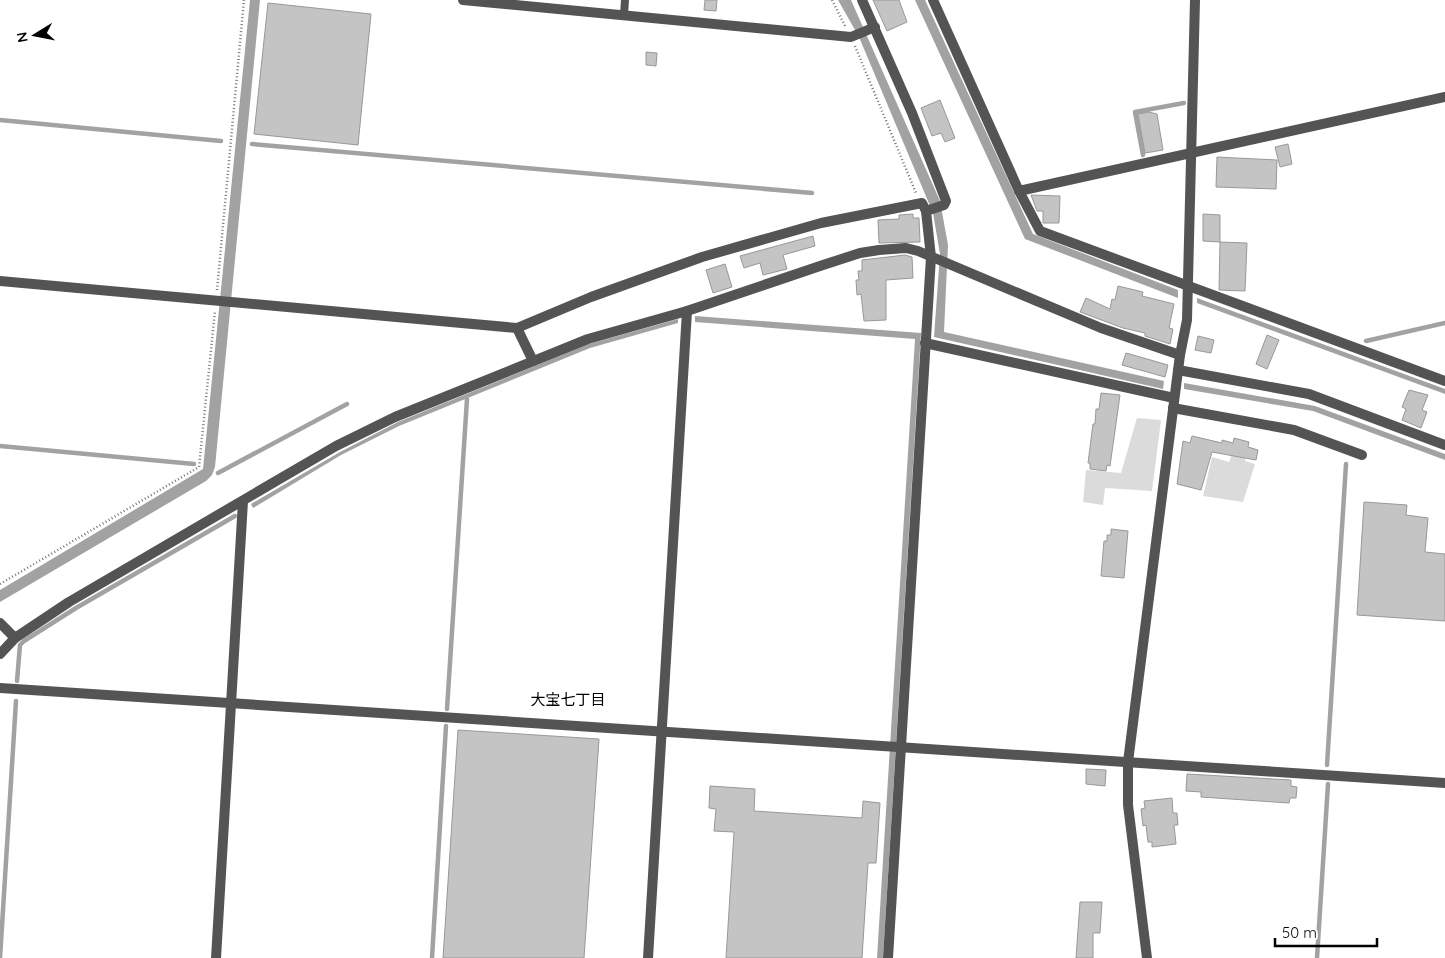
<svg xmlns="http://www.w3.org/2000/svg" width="1445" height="958" font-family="Quicksand,'Noto Sans JP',sans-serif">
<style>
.green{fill:#dbdbdb}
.water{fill:#a2a2a2}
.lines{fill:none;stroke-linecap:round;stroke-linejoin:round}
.stream{stroke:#a2a2a2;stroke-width:4.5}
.building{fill:#c4c4c4;stroke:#989898}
.path{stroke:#767676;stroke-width:2.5;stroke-dasharray:1 2.5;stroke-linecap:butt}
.service{stroke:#545454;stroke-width:8}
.minor{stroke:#545454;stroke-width:10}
.tertiary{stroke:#545454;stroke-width:10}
.labels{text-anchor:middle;stroke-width:4;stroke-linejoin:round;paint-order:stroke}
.neighbourhood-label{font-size:15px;fill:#000;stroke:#fff}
</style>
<rect width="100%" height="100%" fill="#fff"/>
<!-- green -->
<g class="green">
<polygon points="1137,418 1161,420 1152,491 1105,488 1103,505 1083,502 1086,470 1121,473"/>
<polygon points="1233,451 1246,453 1245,461 1255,464 1243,502 1203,496 1212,457 1229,462"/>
</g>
<!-- water -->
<g class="water">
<polygon points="250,0 260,0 215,467 212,475 206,481 0,602 0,590 203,469"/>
<polygon points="838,0 851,0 940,201 948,245 944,332 1164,381 1163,389 934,337 940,254 933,213 859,37"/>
<polygon points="915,0 925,0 1033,234 1178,290 1178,298 1025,239"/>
<polygon points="1197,298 1445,389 1445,394 1197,303"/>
<polygon points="695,316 921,333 883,958 877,958 915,339 695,322"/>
<polygon points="678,319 678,323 590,348 399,426 341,455 253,508 251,504 340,452 398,422 589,344"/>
<polygon points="1184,383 1315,406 1445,454 1445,460 1313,411 1184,389"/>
</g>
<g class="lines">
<!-- stream -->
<g class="stream">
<polyline points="0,120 221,141"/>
<polyline points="252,144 812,193"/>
<polyline points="1143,155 1135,112 1184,103"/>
<polyline points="1366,341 1445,323"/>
<polyline points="0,446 194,464"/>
<polyline points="218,473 347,404"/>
<polyline points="17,681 20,645 24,641 76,608 235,516"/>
<polyline points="447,709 467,399"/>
<polyline points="1327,765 1346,464"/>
<polyline points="0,958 16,701"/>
<polyline points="432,958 446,726"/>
<polyline points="1317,958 1328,784"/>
</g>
</g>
<!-- building -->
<g class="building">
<polygon points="705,0 717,0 716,11 704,10"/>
<polygon points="873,0 899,0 907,22 887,31"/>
<polygon points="268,3 371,14 358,145 254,134"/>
<polygon points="646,52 657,53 656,66 646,65"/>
<polygon points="940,100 955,138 945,142 941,133 932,136 921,108"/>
<polygon points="1149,112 1157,114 1163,150 1145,153 1138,114"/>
<polygon points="1288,144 1292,164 1280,167 1275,147"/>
<polygon points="1217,157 1277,160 1276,189 1216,187"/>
<polygon points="1031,195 1060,196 1059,223 1043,223 1043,211 1037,211"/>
<polygon points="913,214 913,218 919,218 920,242 879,243 878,220 899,219 899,215"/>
<polygon points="1203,214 1220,215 1220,242 1203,241"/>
<polygon points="813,236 815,246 783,255 787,269 763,275 760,263 744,268 740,256"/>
<polygon points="1220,242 1247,243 1245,291 1219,290"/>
<polygon points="905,255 912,257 913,278 886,280 886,320 864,321 861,294 857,295 856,280 859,280 858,271 862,271 862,260"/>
<polygon points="725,264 732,287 713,293 706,270"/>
<polygon points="1118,286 1143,292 1142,296 1174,304 1169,328 1173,329 1170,344 1145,336 1145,333 1123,328 1080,312 1086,298 1110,309 1112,299 1115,300"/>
<polygon points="1267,335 1279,340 1267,369 1256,364"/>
<polygon points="1198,336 1214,340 1211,353 1195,350"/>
<polygon points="1126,353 1168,365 1165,377 1122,365"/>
<polygon points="1409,390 1428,395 1422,410 1427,412 1421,428 1402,420 1406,409 1402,407"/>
<polygon points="1101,393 1120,395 1110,466 1107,465 1106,471 1090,469 1090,463 1088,463 1093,424 1095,424 1096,409 1099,409"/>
<polygon points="1192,436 1222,443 1222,440 1233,443 1234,438 1249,442 1248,447 1258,450 1256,460 1212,452 1201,490 1177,484 1183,441 1190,443"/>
<polygon points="1364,502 1407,505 1406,515 1428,518 1425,552 1445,554 1445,621 1357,615"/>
<polygon points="1111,529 1128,531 1124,578 1101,576 1104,541 1107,541 1107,535 1111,535"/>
<polygon points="458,730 599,739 584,958 443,958"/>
<polygon points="1086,769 1106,770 1105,786 1086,784"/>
<polygon points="1187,774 1291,780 1291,786 1297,787 1296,798 1290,798 1289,803 1201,797 1201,792 1186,791"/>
<polygon points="710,786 755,789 754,811 862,818 863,801 880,803 876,863 868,863 862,958 726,958 734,832 714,831 716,809 709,808"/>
<polygon points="1172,798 1173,813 1177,813 1178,825 1174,825 1176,844 1152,847 1152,842 1148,842 1146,825 1143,826 1141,809 1145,808 1144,801"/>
<polygon points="1080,902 1102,902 1100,933 1093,933 1093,958 1076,958"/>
</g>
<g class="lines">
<!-- path -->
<g class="path">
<polyline points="832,0 845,26"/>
<polyline points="855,46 916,193"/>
<polyline points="217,290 244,0"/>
<polyline points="0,584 199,467 215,311"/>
</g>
<!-- service -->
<polyline class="service" points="624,15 625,0"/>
<!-- minor -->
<g class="minor">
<polyline points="463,0 851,37 875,27"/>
<polyline points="862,0 912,113 946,201 944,205 926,211 931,257 888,958"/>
<polyline points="933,0 1019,191 1040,231 1445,381"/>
<polyline points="1019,191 1445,97"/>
<polyline points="0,281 517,328 591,297 702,257 821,223 922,203 926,211"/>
<polyline points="517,328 533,361"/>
<polyline points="925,343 1174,398"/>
<polyline points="1178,370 1309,394 1445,445"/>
<polyline points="1173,408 1294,430 1362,455"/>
<polyline points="0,623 15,638"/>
<polyline points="0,654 15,638 69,602 336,446 395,417 588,339 687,311 823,265 860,253 879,250 906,248 918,251 1101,328 1180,355"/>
<polyline points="0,688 1445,783"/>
<polyline points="216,958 243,501"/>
<polyline points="648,958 687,311"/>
</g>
<!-- tertiary -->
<polyline class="tertiary" points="1147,958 1128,805 1128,762 1180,355 1187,320 1195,0"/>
</g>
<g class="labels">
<!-- neighbourhood labels -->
<g class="neighbourhood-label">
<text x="568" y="705">大宝七丁目</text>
</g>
</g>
<!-- north arrow -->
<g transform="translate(35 35) rotate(260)" stroke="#ffffff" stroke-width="4" paint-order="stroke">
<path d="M0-4L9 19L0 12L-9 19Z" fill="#000000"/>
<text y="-8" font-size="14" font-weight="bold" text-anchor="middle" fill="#000000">N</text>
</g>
<!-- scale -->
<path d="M1275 938v8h102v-8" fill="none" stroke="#000000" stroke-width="2.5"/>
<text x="1282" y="938" font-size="15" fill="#000000" stroke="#ffffff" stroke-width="4" paint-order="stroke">50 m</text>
</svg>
